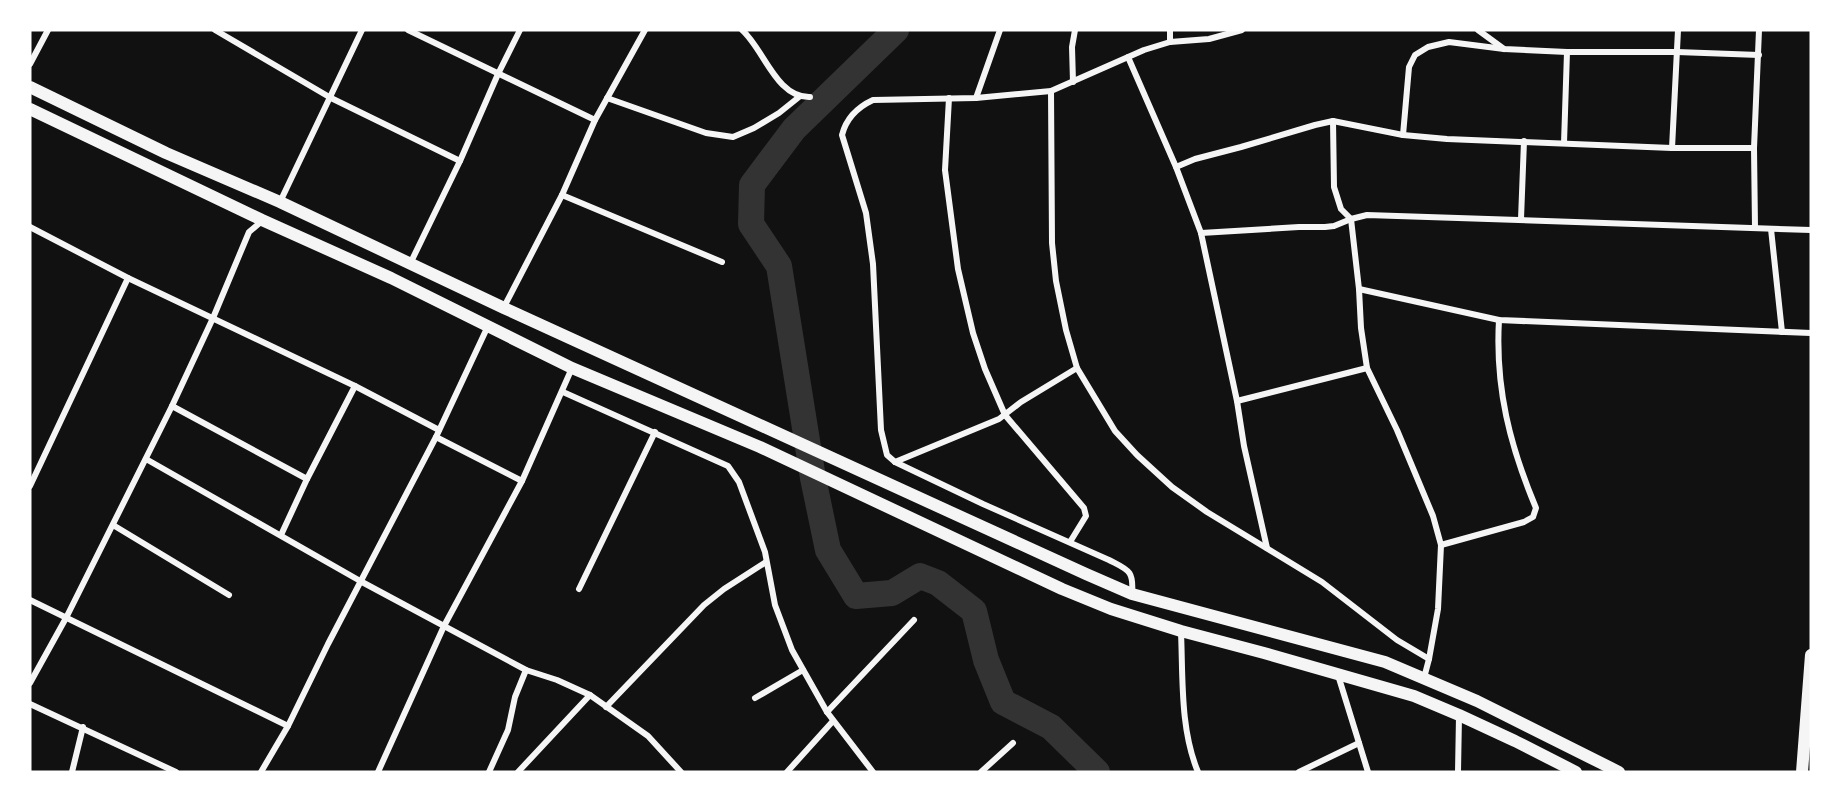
<svg xmlns="http://www.w3.org/2000/svg" width="1841" height="802" font-family="Lora,serif">
<style>
.lines{fill:none;stroke-linecap:round;stroke-linejoin:round}
.river{stroke:#333;stroke-width:26}
.minor{stroke:#f5f5f5;stroke-width:6}
.primary{stroke:#f5f5f5;stroke-width:12}
</style>
<rect width="100%" height="100%" fill="#111"/>
<g class="lines">
<!-- river -->
<polyline class="river" points="896,30 794,129 752,185 751,224 779,266 813,478 828,550 856,596 892,593 920,576 938,583 974,611 986,660 1003,702 1051,727 1097,772"/>
<!-- minor -->
<g class="minor">
<polyline points="215,30 331,98 460,161"/>
<polyline points="408,30 595,120"/>
<path d="M742,30C764,49 776,98 810,97"/>
<polyline points="1478,30 1504,49"/>
<polyline points="1170,42 1170,30"/>
<polyline points="1128,57 1176,167 1201,233 1237,401 1244,446 1267,548"/>
<polyline points="30,64 48,30"/>
<polyline points="1073,82 1072,47 1075,30"/>
<polyline points="1051,91 1052,243 1056,281 1066,330 1077,368 1115,431 1137,455 1172,487 1207,512 1322,582 1397,640 1429,659"/>
<polyline points="607,98 706,133 733,137 754,128 779,113 799,97"/>
<polyline points="949,98 945,170 958,269 973,333 985,369 1005,415 1084,508 1086,516 1070,542"/>
<polyline points="976,98 1000,30"/>
<polyline points="1333,121 1334,187 1341,209 1351,219 1359,289 1361,328 1367,368 1397,430 1433,516 1441,545 1438,609 1429,659 1424,678"/>
<polyline points="1403,135 1409,67 1415,55 1428,47 1449,42 1504,49 1567,52 1677,52 1759,55"/>
<polyline points="1564,143 1567,52"/>
<polyline points="1672,148 1678,30"/>
<polyline points="1176,167 1195,159 1241,147 1315,125 1333,121 1403,135 1447,139 1672,148 1754,148"/>
<polyline points="562,195 722,262"/>
<polyline points="280,202 362,30"/>
<polyline points="1521,219 1524,141"/>
<polyline points="30,227 128,278 355,386 439,430"/>
<polyline points="1755,228 1754,148 1759,30"/>
<polyline points="1771,229 1782,332"/>
<polyline points="1201,233 1299,227 1325,227 1334,226 1351,219 1367,215 1811,230"/>
<polyline points="410,264 460,161 498,74 520,30"/>
<polyline points="1359,289 1499,320 1811,333"/>
<polyline points="504,307 562,195 595,120 645,30"/>
<polyline points="563,392 728,466 739,482 765,552 775,605 792,650 827,712 873,772"/>
<polyline points="1237,401 1367,368"/>
<polyline points="172,406 307,479 355,386"/>
<polyline points="436,437 522,481"/>
<polyline points="146,459 362,582 526,670 557,680 590,695 648,736 681,772"/>
<polyline points="895,462 999,419 1021,402 1077,368"/>
<polyline points="30,486 128,278"/>
<polyline points="113,525 229,595"/>
<polyline points="281,535 307,479"/>
<path d="M1441,545L1524,522L1533,517L1536,508C1510,446 1495,388 1499,320"/>
<polyline points="579,589 655,432"/>
<path d="M1132,594C1134,570 1128,570 1109,560L983,504L895,462L887,455L881,430L873,264L866,213L842,135C846,119 858,107 873,100L976,98L1051,91L1144,50L1170,42L1209,39L1242,30"/>
<polyline points="30,600 288,726"/>
<path d="M1181,632C1183,678 1180,729 1198,772"/>
<polyline points="1338,675 1368,772"/>
<polyline points="30,683 66,618 172,406 213,318 249,232 262,221"/>
<polyline points="755,698 803,670"/>
<polyline points="30,704 176,772"/>
<polyline points="606,707 704,605 724,589 766,562"/>
<polyline points="827,712 914,620"/>
<polyline points="72,772 83,727"/>
<polyline points="261,772 288,726 328,644 436,437 488,326"/>
<polyline points="378,772 444,626 522,481 572,368"/>
<polyline points="489,772 508,730 515,697 526,670"/>
<polyline points="518,772 590,695"/>
<polyline points="787,772 833,721"/>
<polyline points="981,772 1013,743"/>
<polyline points="1299,772 1359,743"/>
<polyline points="1458,772 1459,716"/>
</g>
<!-- primary -->
<g class="primary">
<polyline points="30,87 166,153 280,202 504,308 1086,574 1132,594 1385,662 1477,701 1619,772"/>
<polyline points="30,109 262,220 391,278 572,368 760,447 1062,589 1111,609 1181,631 1264,653 1414,696 1459,715 1515,741 1576,772"/>
<polyline points="1802,772 1811,655"/>
</g>
</g>
<!-- border -->
<rect width="1841" height="802" fill="none" stroke="#ffffff" stroke-width="63"/>
</svg>
